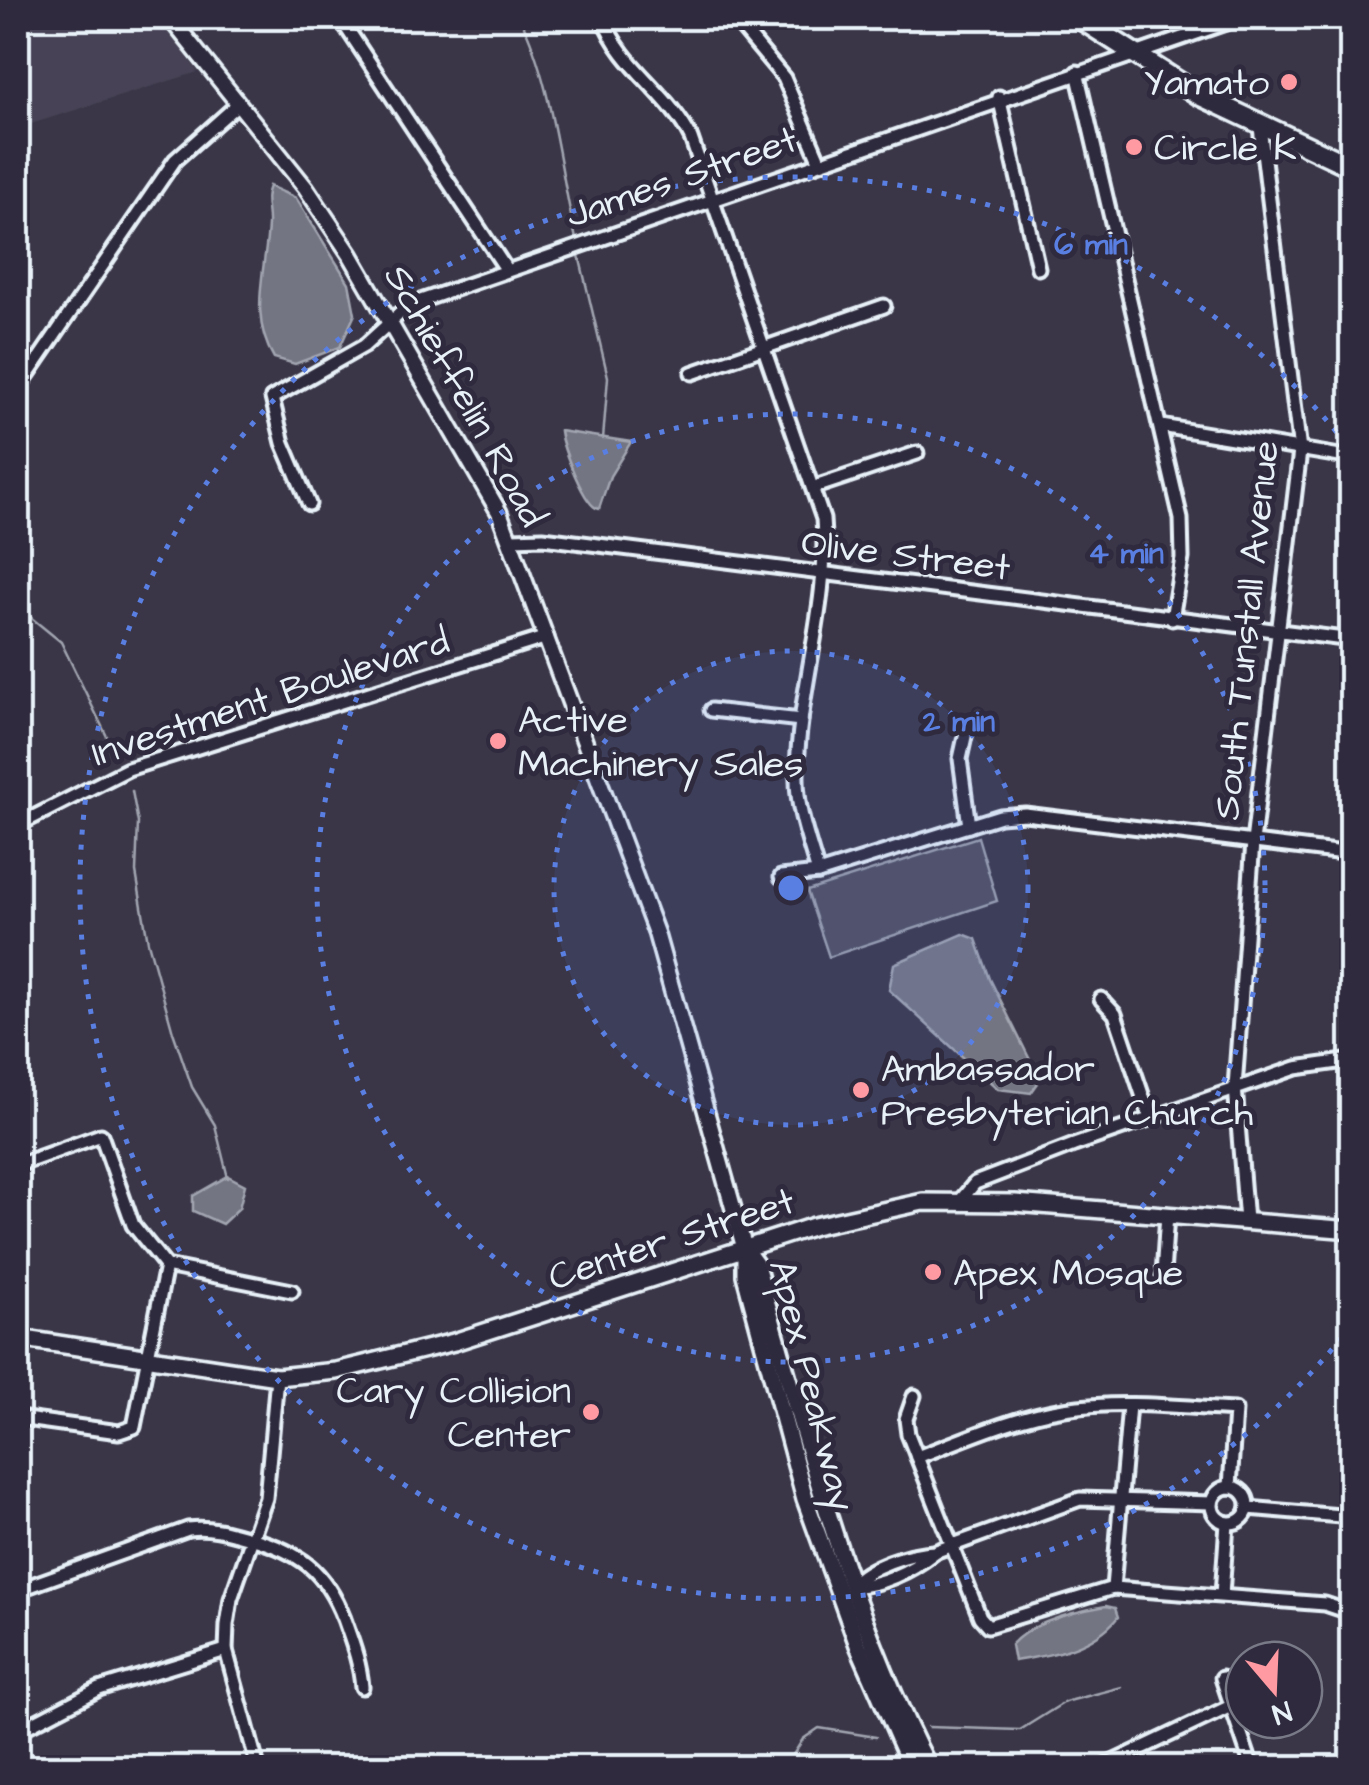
<svg xmlns="http://www.w3.org/2000/svg" width="1369" height="1785" font-family="'Architects Daughter',sans-serif">
<style>
.built{fill:#464354}
.green{fill:#504e5f;stroke:#9ca0ac;stroke-width:2.5}
.water{fill:#737482;stroke:#a2a6b1;stroke-width:2.5}
.lines{fill:none;stroke-linecap:round;stroke-linejoin:round}
.stream{stroke:#a2a6b1;stroke-width:2.5}
.minor-casing{stroke:#e8f1f8;stroke-width:19}
.tertiary-casing{stroke:#e8f1f8;stroke-width:21}
.secondary-casing{stroke:#e8f1f8;stroke-width:22}
.primary-casing{stroke:#e8f1f8;stroke-width:25}
.minor{stroke:#2f2a3d;stroke-width:11}
.tertiary{stroke:#2f2a3d;stroke-width:14}
.secondary{stroke:#2f2a3d;stroke-width:15}
.primary{stroke:#2f2a3d;stroke-width:18}
.ring{fill:none;stroke:#5a7fe2;stroke-width:5;stroke-dasharray:5 10}
.poi-dot{fill:#ff9aa2;stroke:#2f2a3d;stroke-width:4}
.labels{text-anchor:middle;stroke-width:10;stroke-linejoin:round;paint-order:stroke}
.poi-label{font-size:38px;fill:#e8f1f8;stroke:#2f2a3d;text-anchor:start}
.street-label{font-size:38px;fill:#e8f1f8;stroke:#2f2a3d}
.centre{fill:#5a7fe2;stroke:#2f2a3d;stroke-width:5}
.ring-label{font-size:30px;text-anchor:middle;font-weight:bold;fill:#5a7fe2;stroke:#2f2a3d;stroke-width:10;stroke-linejoin:round;paint-order:stroke}
</style>
<rect width="100%" height="100%" fill="#3a3648"/>
<filter id="ink" filterUnits="userSpaceOnUse"><feTurbulence type="fractalNoise" baseFrequency=".01" numOctaves="2"/><feDisplacementMap in="SourceGraphic" scale="20" xChannelSelector="R" yChannelSelector="G"/><feConvolveMatrix kernelMatrix="1 2 1 2 8 2 1 2 1" color-interpolation-filters="sRGB"/></filter>
<g filter="url(#ink)">
<!-- built -->
<polygon class="built" points="18,18 160,18 198,72 18,128"/>
<!-- green -->
<polygon class="green" points="978,837 997,901 829,957 807,891"/>
<!-- water -->
<g class="water">
<path d="M269,186L296,198L349,283L355,314L340,347L295,364L274,358C248,315 266,270 268,225C269,210 263,200 269,186Z"/>
<path d="M560,431L631,442L610,476L599,509C585,508 562,447 560,431Z"/>
<polygon points="963,934 976,939 990,979 1034,1068 1038,1083 1031,1093 998,1089 889,990 894,964"/>
<polygon points="228,1176 245,1185 239,1208 222,1224 193,1211 193,1196"/>
<path d="M1106,1606L1115,1608L1118,1617C1093,1648 1052,1655 1014,1661L1011,1645C1031,1622 1077,1611 1106,1606Z"/>
</g>
<g class="lines">
<!-- stream -->
<g class="stream">
<path d="M520,18C552,80 560,174 577,243"/>
<polyline points="578,251 608,377 603,439"/>
<polyline points="18,607 61,642 115,753"/>
<polyline points="132,791 138,823 136,872 148,942 173,1032 192,1087 215,1125 228,1178"/>
<polyline points="928,1727 1020,1730 1065,1702 1122,1687"/>
<polyline points="761,1768 788,1763 803,1739 819,1728 876,1737"/>
</g>
<!-- minor casing -->
<g class="minor-casing">
<g id="minor">
<polyline points="340,18 506,269"/>
<path d="M603,18C621,67 668,92 691,138L823,519C830,604 798,689 797,774C796,808 809,841 818,873"/>
<polyline points="734,18 784,78 819,160"/>
<polyline points="1077,72 1181,519 1182,558 1172,619"/>
<polyline points="999,97 1038,268"/>
<polyline points="692,373 884,306"/>
<polyline points="18,389 175,160 238,104"/>
<polyline points="1161,426 1352,458"/>
<polyline points="815,487 917,453"/>
<polyline points="309,504 283,443 272,398 364,346 409,305 1240,18"/>
<polyline points="512,539 543,538 1352,640"/>
<polyline points="711,710 801,720"/>
<polyline points="966,732 960,759 969,826"/>
<polyline points="18,825 128,769 547,637"/>
<polyline points="781,877 818,873 1000,816 1025,814 1352,854"/>
<polyline points="1101,999 1115,1014 1150,1118"/>
<polyline points="18,1165 101,1135 133,1225 166,1266 292,1291"/>
<polyline points="960,1201 975,1183 1074,1145 1296,1068 1352,1060"/>
<polyline points="1246,1221 1235,1087 1253,842 1300,451 1260,127"/>
<polyline points="1163,1275 1167,1214"/>
<polyline points="914,1396 906,1419 908,1434 980,1617 988,1626 1113,1588 1325,1604 1352,1613"/>
<polyline points="18,1418 119,1432 134,1427 166,1266"/>
<path d="M917,1457C965,1439 1013,1417 1064,1409C1121,1400 1178,1407 1235,1410L1230,1487"/>
<circle cx="1230" cy="1505" r="18"/>
<polyline points="1248,1508 1352,1517"/>
<path d="M852,1585C869,1566 909,1553 934,1552L1080,1499L1212,1503"/>
<path d="M851,1586C879,1587 911,1571 934,1553"/>
<polyline points="1113,1588 1129,1405"/>
<path d="M18,1590L188,1529C210,1526 229,1532 250,1538C300,1552 325,1570 344,1619C352,1642 360,1662 362,1687"/>
<polyline points="1222,1595 1227,1523"/>
<polyline points="1222,1678 1249,1758"/>
<polyline points="18,1731 99,1689 226,1650"/>
<polyline points="258,1768 226,1650 227,1625 231,1599 266,1498 277,1377"/>
<polyline points="1100,1768 1231,1706"/>
</g>
</g>
<!-- tertiary casing -->
<g class="tertiary-casing">
<polyline id="tertiary" points="170,18 306,188 350,254 499,512 656,933 745,1250"/>
</g>
<!-- secondary casing -->
<g class="secondary-casing">
<g id="secondary">
<path d="M745,1250L756,1265C805,1435 847,1609 929,1768"/>
<polyline points="745,1250 745,1275 805,1499 858,1645 912,1768"/>
<polyline points="18,1338 277,1377 336,1371 454,1342 814,1226 923,1202 1015,1203 1352,1230"/>
</g>
</g>
<!-- primary casing -->
<g class="primary-casing">
<polyline id="primary" points="1079,18 1199,95 1352,167"/>
</g>
<!-- minor -->
<use href="#minor" class="minor"/>
<!-- tertiary -->
<use href="#tertiary" class="tertiary"/>
<!-- secondary -->
<use href="#secondary" class="secondary"/>
<!-- primary -->
<use href="#primary" class="primary"/>
</g>
</g>
<!-- distance rings -->
<circle cx="791" cy="888" r="237" fill="#5a7fe2" fill-opacity=".12"/>
<g class="ring">
<circle cx="791" cy="888" r="237"/>
<circle cx="791" cy="888" r="474"/>
<path d="M1351 1326A711 711 0 1 1 1351 450"/>
</g>
<!-- markers -->
<g class="poi-dot">
<circle cx="1289" cy="82" r="10"/>
<circle cx="1134" cy="147" r="10"/>
<circle cx="498" cy="741" r="10"/>
<circle cx="861" cy="1090" r="10"/>
<circle cx="933" cy="1272" r="10"/>
<circle cx="591" cy="1412" r="10"/>
</g>
<g class="labels">
<!-- poi labels -->
<g class="poi-label">
<text x="1269" y="95" text-anchor="end">Yamato</text>
<text x="1154" y="160">Circle K</text>
<text x="518" y="732">Active<tspan x="518" dy="44">Machinery Sales</tspan></text>
<text x="881" y="1081">Ambassador<tspan x="881" dy="44">Presbyterian Church</tspan></text>
<text x="953" y="1285">Apex Mosque</text>
<text x="571" y="1403" text-anchor="end">Cary Collision<tspan x="571" dy="44">Center</tspan></text>
</g>
<!-- street labels -->
<g class="street-label">
<text transform="translate(681 176) rotate(-19)" y="13">James Street</text>
<text transform="translate(466 395) rotate(61)" y="13">Schieffelin Road</text>
<text transform="translate(906 554) rotate(7)" y="13">Olive Street</text>
<text transform="translate(1245 630) rotate(-84)" y="13">South Tunstall Avenue</text>
<text transform="translate(270 696) rotate(-18)" y="13">Investment Boulevard</text>
<text transform="translate(671 1238) rotate(-18)" y="13">Center Street</text>
<text transform="translate(813 1385) rotate(76)" y="13">Apex Peakway</text>
</g>
</g>
<circle cx="791" cy="888" r="15" class="centre"/>
<g class="ring-label">
<text x="1091" y="254">6 min</text>
<text x="1126" y="563">4 min</text>
<text x="959" y="731">2 min</text>
</g>
<!-- margin -->
<rect width="1369" height="1785" fill="none" stroke="#2f2a3d" stroke-width="60"/>
<rect x="30" y="30" width="1309" height="1725" fill="none" stroke="#e8f1f8" stroke-width="4" filter="url(#ink)"/>
<!-- north arrow -->
<g transform="translate(1274 1690) rotate(161)"><circle r="48" fill="#2f2a3d" stroke="#797a88" stroke-width="2.5"/>
<path d="M0-8L18 38L0 25L-18 38Z" fill="#ff9aa2"/>
<text y="-15" font-size="28" font-weight="bold" text-anchor="middle" fill="#e8f1f8">N</text>
</g>
</svg>
